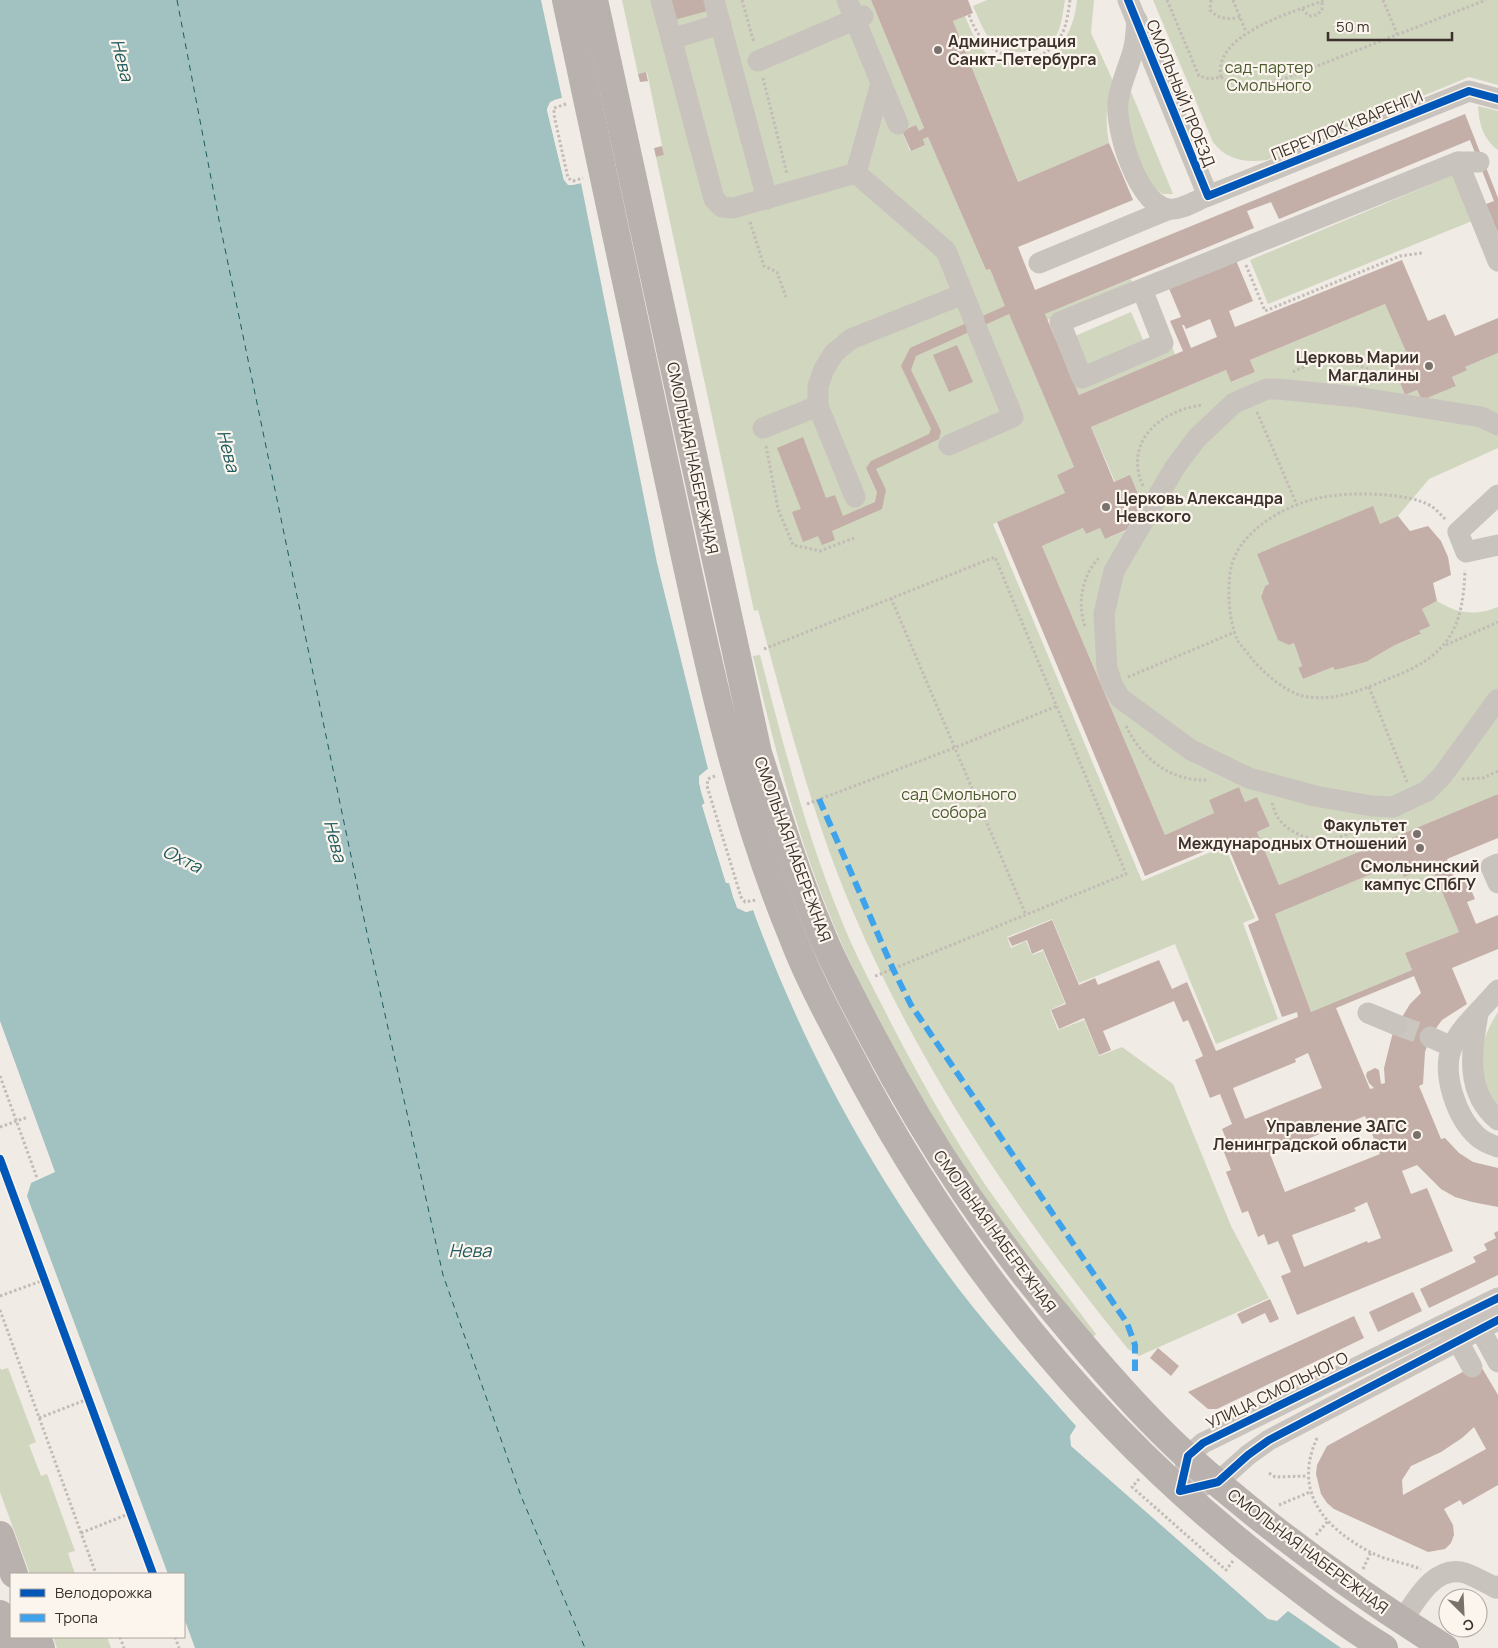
<svg xmlns="http://www.w3.org/2000/svg" width="1498" height="1648" font-family="Manrope,sans-serif">
<style>
.green{fill:#d1d6bf}
.water{fill:#a1c2c1}
.pier{fill:#f0ebe5}
.lines{fill:none;stroke-linecap:round;stroke-linejoin:round}
.ferry{stroke:#1f5a5e;stroke-width:1;stroke-dasharray:6 5;stroke-linecap:butt}
.building{fill:#c3afa7;fill-rule:evenodd}
.minor-tunnel{stroke:#ccc6c0;stroke-width:21;stroke-dasharray:21 11;stroke-linecap:butt}
.path{stroke:#c2bbb6;stroke-width:3;stroke-dasharray:2.5 2.5;stroke-linecap:butt}
.minor{stroke:#c9c3be;stroke-width:21}
.major{stroke:#b8b1ad;stroke-width:28}
.quiet{stroke:#3fa3eb;stroke-width:6;stroke-dasharray:12 6;stroke-linecap:butt}
.cycleway-casing{stroke:#fbf5ee;stroke-width:11}
.cycleway{stroke:#0057b8;stroke-width:8}
.poi-dot{fill:#7a716c;stroke:#fbf5ee;stroke-width:2}
.labels{text-anchor:middle;stroke-width:4.5;stroke-linejoin:round;paint-order:stroke}
.poi-label{font-size:16px;font-weight:bold;fill:#3b302b;stroke:#fbf5ee;text-anchor:end}
.park-label{font-size:16px;fill:#4a5a2e;stroke:#fbf5ee}
.street-label{font-size:16px;fill:#3b302b;stroke:#fbf5ee}
.water-label{font-size:18px;font-style:italic;fill:#1f5a5e;stroke:#fbf5ee}
</style>
<rect width="100%" height="100%" fill="#f0ebe5"/>
<!-- green -->
<g class="green">
<path d="M622,0H871L924,128L919,131L916,125L902,131L910,151L925,145L923,139L928,137L986,270L990,269L1074,467L1057,475L1065,493L993,524L1142,881L1225,846L1255,918L1243,923L1278,1019L1216,1044L1175,944L1079,983L1052,919L1007,937L1011,948L1026,941L1032,955L1043,951L1065,1003L1050,1010L1058,1030L1084,1020L1099,1056L1122,1047L1173,1084L1231,1226L1269,1298L1139,1356L1128,1349C1020,1216 922,1073 854,914C812,817 786,712 758,610L754,611L656,157L664,155L647,72L638,74Z"/>
<path d="M987,0H1065C1063,10 1062,25 1057,34C1042,58 1006,57 989,38C982,29 978,16 973,6Z"/>
<path d="M1077,0H1094L1091,33L1113,81C1106,103 1105,121 1109,143L1018,182L953,21L965,16C971,30 975,42 986,53C993,58 1003,62 1011,63C1051,71 1074,36 1077,0Z"/>
<path d="M1153,0H1498V85L1469,77L1267,160C1246,163 1226,160 1213,142Z"/>
<polygon points="1129,87 1173,194 1163,194 1146,182 1125,133"/>
<path d="M1478,106L1498,111V150C1483,139 1479,124 1478,106Z"/>
<polygon points="1453,175 1472,221 1268,304 1250,260"/>
<polygon points="1131,279 1134,285 1047,320 1045,314"/>
<path d="M1385,304L1407,354L1391,361L1405,395L1417,390L1422,399L1456,385L1452,377L1466,370L1465,367L1498,353V448L1429,479L1398,516L1380,524L1372,507L1257,554L1269,584L1265,586L1261,597L1278,639L1289,645L1294,643L1302,666L1298,669L1303,679L1333,667L1335,670L1366,662L1395,645L1420,635L1419,631L1429,626L1422,609L1437,601C1458,614 1475,616 1498,607V794L1279,885L1257,832L1270,826L1257,797L1245,802L1239,787L1209,800L1214,813L1165,835L1042,546L1083,528L1086,534L1100,528L1105,539L1135,527L1091,427L1226,370L1232,382L1255,372L1250,360Z"/>
<polygon points="1131,312 1144,342 1088,366 1075,336"/>
<polygon points="1172,346 1175,355 1079,395 1075,386"/>
<path d="M760,655C783,743 806,834 841,919C855,955 874,989 891,1023C920,1079 951,1134 986,1186C1021,1236 1059,1285 1096,1334L1092,1338C1052,1289 1011,1240 976,1188C920,1105 871,1015 833,923C797,837 774,746 753,656Z"/>
<polygon points="1398,863 1431,866 1459,932 1405,953 1412,970 1311,1012 1275,914"/>
<path d="M1498,1012V1108C1475,1074 1476,1046 1498,1012Z"/>
<polygon points="0,1367 1,1370 8,1368 36,1442 29,1445 41,1476 47,1474 75,1551 68,1553 75,1574 30,1574 0,1492"/>
<polygon points="53,1637 107,1637 111,1648 57,1648"/>
</g>
<!-- water -->
<path class="water" d="M0,0H541L562,98L554,100L548,106L547,110L564,180L572,185L581,183L657,563L708,769C694,777 701,791 705,804L702,805L726,883L729,882C733,895 733,906 746,912L753,910C802,1045 872,1174 958,1288C995,1336 1036,1381 1076,1426L1070,1436L1071,1446L1268,1619L1277,1621L1288,1611L1341,1648H195L184,1618V1574H168L27,1196L31,1183L55,1172L0,1021Z"/>
<!-- pier -->
<g class="pier">
<polygon points="562,98 562,100 552,104 550,110 566,179 569,183 581,181 581,183 572,185 568,185 564,180 547,110 550,102"/>
<polygon points="708,769 709,771 702,777 708,803 705,806 728,880 731,881 739,906 746,909 752,908 753,910 746,912 737,908 729,883 726,883 702,805 705,803 699,783 699,776"/>
<polygon points="1132,1495 1216,1569 1214,1571 1130,1497"/>
</g>
<g class="lines">
<!-- ferry -->
<polyline class="ferry" points="177,0 219,220 368,938 443,1275 521,1496 585,1648"/>
</g>
<!-- building -->
<g class="building">
<polygon points="669,0 708,0 711,10 674,20"/>
<path d="M871,0H968L973,13L953,21L1018,182L1109,143L1133,200L1018,247L1035,290L1465,114L1498,198V233L1486,204L1494,201L1470,140L1279,219L1271,202L1247,211L1254,228L1045,314L1079,395L1183,351L1170,321L1181,317L1168,286L1235,258L1253,301L1229,311L1235,327L1402,260L1428,321L1445,314L1455,336L1498,318V353L1465,367L1467,370L1452,377L1456,386L1422,400L1417,390L1405,395L1391,361L1407,354L1385,304L1250,360L1255,372L1231,382L1226,370L1091,427L1114,482L1130,475L1145,511L1131,517L1135,526L1105,539L1100,528L1086,534L1083,528L1042,546L1165,835L1214,813L1209,800L1239,787L1245,802L1257,797L1270,826L1257,832L1279,885L1498,794V838L1447,859L1456,881L1466,878L1475,899L1467,902L1476,924L1498,915V949L1452,968L1467,1004L1442,1020L1431,1035L1425,1052L1423,1084L1419,1086L1441,1139L1445,1138L1459,1153L1473,1162L1498,1168V1207L1472,1202L1455,1197L1441,1189L1417,1165L1402,1171L1411,1194L1427,1188L1453,1251L1297,1315L1281,1276L1291,1272L1278,1241L1268,1245L1264,1234L1258,1237L1248,1211L1242,1213L1226,1172L1231,1170L1220,1142L1226,1139L1222,1129L1232,1124L1220,1094L1210,1098L1195,1060L1203,1056L1188,1020L1183,1022L1174,1001L1103,1031L1111,1050L1099,1055L1084,1018L1059,1029L1051,1010L1066,1004L1043,949L1032,954L1027,940L1012,946L1008,938L1052,920L1079,985L1095,978L1098,985L1159,960L1172,989L1187,982L1216,1051L1298,1017L1297,1012L1282,1017L1248,925L1259,920L1226,842L1145,876L997,522L1065,493L1057,475L1074,467L1009,314L916,356L911,370L941,431L939,439L876,469L886,490L882,509L832,531L835,540L822,545L818,536L803,542L792,512L801,509L777,448L803,437L826,498L835,495L843,516L875,502L877,492L866,468L871,461L929,434L931,429L901,366L910,348L1005,306L990,269L986,270L928,137L923,139L925,145L911,151L902,131L916,125L919,131L924,128ZM1210,319L1217,337L1191,348L1182,325H1184L1186,329ZM1398,863L1404,877L1431,866L1459,932L1405,953L1412,970L1311,1012L1275,914ZM1414,976L1421,993L1410,1004L1393,1032L1384,1068L1385,1083L1381,1084L1379,1070L1375,1068L1367,1072L1366,1076L1369,1083L1374,1088L1370,1089L1336,1008ZM1308,1053L1322,1088L1245,1119L1233,1088L1296,1062L1295,1059ZM1365,1116L1380,1154L1285,1192L1270,1154ZM1367,1202L1381,1238L1368,1243L1367,1241L1304,1267L1292,1235L1356,1211L1354,1208Z"/>
<polygon points="646,72 648,81 640,82 638,74"/>
<polygon points="662,146 664,155 656,157 654,148"/>
<polygon points="957,345 973,382 949,392 933,355"/>
<polygon points="1373,506 1380,524 1398,516 1410,531 1428,526 1441,541 1448,557 1451,575 1433,583 1437,601 1422,609 1430,626 1419,631 1421,634 1395,645 1366,662 1335,670 1333,667 1303,679 1298,668 1302,666 1294,643 1289,645 1278,640 1261,597 1265,586 1269,584 1257,554"/>
<polygon points="1498,1231 1498,1275 1429,1308 1420,1289 1476,1262 1473,1257 1487,1250 1484,1244 1496,1238 1494,1233"/>
<polygon points="1413,1292 1422,1311 1378,1332 1369,1312"/>
<polygon points="1270,1299 1279,1319 1270,1323 1265,1313 1242,1324 1237,1314"/>
<polygon points="1354,1316 1364,1338 1217,1409 1208,1409 1188,1392"/>
<polygon points="1158,1348 1179,1366 1171,1376 1150,1358"/>
<path d="M1479,1363L1498,1395V1485L1463,1505L1460,1500L1444,1509L1453,1525L1454,1535L1451,1543L1445,1549L1428,1552L1334,1509L1327,1503L1321,1494L1316,1474L1317,1465L1327,1446ZM1474,1427L1486,1449L1403,1495L1402,1480L1411,1466L1441,1452L1462,1438Z"/>
</g>
<g class="lines">
<!-- minor-tunnel -->
<polyline class="minor-tunnel" points="1397,1025 1430,1037"/>
<!-- path -->
<g class="path">
<polyline points="742,0 754,43"/>
<polyline points="1167,0 1199,76 1210,79 1221,77 1241,90 1258,89 1486,0"/>
<path d="M1211,0L1210,10C1218,19 1229,20 1240,17"/>
<polyline points="1233,0 1246,32"/>
<polyline points="1383,0 1398,36"/>
<polyline points="1302,9 1309,16 1317,15 1322,10 1322,1"/>
<path d="M969,15C973,25 978,36 987,44C1010,64 1044,65 1060,37C1067,27 1068,12 1070,0"/>
<path d="M1221,77C1212,34 1294,12 1325,0"/>
<polyline points="763,78 787,174"/>
<polyline points="566,104 554,108 554,115 568,178 573,181 583,178"/>
<polyline points="750,222 764,266 777,272 786,297"/>
<polyline points="1246,265 1265,311 1400,256 1422,253"/>
<path d="M1293,372C1319,357 1366,358 1386,383"/>
<polyline points="1257,412 1297,505"/>
<polyline points="766,446 778,509 793,545 820,551 854,538"/>
<path d="M1143,486C1123,441 1161,410 1203,405"/>
<path d="M1445,519C1441,515 1436,509 1431,506C1408,492 1350,492 1324,497C1291,503 1250,524 1235,556C1229,568 1229,583 1229,597C1229,610 1232,629 1238,641C1242,647 1248,653 1252,659C1264,673 1284,691 1303,696C1336,703 1368,687 1398,675C1451,653 1463,625 1465,570"/>
<polyline points="891,598 1026,915"/>
<path d="M1085,626C1077,604 1082,575 1099,558"/>
<polyline points="1446,645 1498,622"/>
<polyline points="764,649 995,557 1126,874 873,977"/>
<polyline points="1128,677 1235,632"/>
<polyline points="1369,687 1407,782"/>
<path d="M1126,726C1142,759 1171,782 1209,780"/>
<polyline points="715,776 708,779 707,786 741,897 745,902 756,900"/>
<polyline points="1462,779 1483,778 1498,771"/>
<path d="M1272,803C1274,808 1275,814 1278,818C1298,845 1342,847 1363,822"/>
<polyline points="807,804 954,748 1057,706"/>
<polyline points="0,1076 37,1178"/>
<polyline points="0,1127 28,1117"/>
<polyline points="0,1159 153,1574"/>
<polyline points="0,1296 44,1280"/>
<polyline points="0,1310 96,1574"/>
<polyline points="39,1418 88,1399"/>
<path d="M1317,1438C1293,1491 1323,1527 1370,1552C1385,1560 1405,1563 1421,1569"/>
<polyline points="1269,1473 1275,1477 1307,1476"/>
<polyline points="1139,1479 1132,1487 1226,1570 1233,1561"/>
<polyline points="1279,1505 1310,1492"/>
<polyline points="81,1533 131,1513"/>
<polyline points="1316,1535 1328,1521"/>
<polyline points="1363,1569 1371,1552"/>
<polyline points="120,1637 124,1648"/>
<polyline points="175,1637 179,1648"/>
</g>
<!-- minor -->
<g class="minor">
<polyline points="661,0 714,199 722,207 733,208 856,173 946,251 974,320"/>
<polyline points="714,0 767,199"/>
<polyline points="847,0 898,124"/>
<polyline points="1128,0 1208,196"/>
<path d="M1137,20C1136,29 1136,38 1134,47C1130,65 1120,83 1118,102C1115,128 1137,205 1169,209C1180,211 1197,200 1208,196L1469,91L1498,99"/>
<polyline points="671,39 721,24"/>
<polyline points="758,61 863,16"/>
<polyline points="1458,162 1498,261"/>
<polyline points="856,173 881,83"/>
<polyline points="1039,263 1167,210"/>
<polyline points="1142,289 1163,343 1082,378 1060,322 1458,162 1479,162"/>
<polyline points="1498,425 1481,417 1357,397 1278,389 1267,389 1234,403 1197,438 1175,467 1114,571 1104,614 1107,668 1112,684 1120,698 1191,750 1249,778 1315,796 1372,806 1393,807 1427,791 1442,776 1498,699"/>
<polyline points="763,428 818,406"/>
<polyline points="949,445 1013,417 977,329"/>
<polyline points="1498,495 1458,532 1466,552 1498,545"/>
<polyline points="855,497 818,406 818,386 824,369 834,353 851,339 963,294"/>
<polyline points="1498,864 1491,867 1498,883"/>
<path d="M1498,990C1483,1008 1461,1026 1452,1047C1441,1074 1457,1118 1477,1136C1482,1141 1492,1145 1498,1147"/>
<polyline points="1368,1013 1397,1025"/>
<path d="M1478,1014C1471,1051 1465,1093 1498,1120"/>
<polyline points="1430,1037 1452,1047"/>
<polyline points="1498,1298 1203,1443 1188,1456 1180,1491 1218,1482 1248,1455 1269,1440 1498,1320"/>
<polyline points="1474,1318 1498,1362"/>
<polyline points="1451,1328 1472,1367"/>
<path d="M1402,1621C1416,1600 1435,1564 1465,1573C1476,1577 1486,1583 1496,1588L1498,1586"/>
</g>
<!-- major -->
<g class="major">
<path d="M566,0C601,162 636,324 670,487C703,640 733,793 793,938C808,977 828,1014 847,1050C952,1253 1094,1431 1275,1570C1310,1597 1346,1625 1384,1648"/>
<path d="M594,0L758,753C777,812 795,871 819,928C834,966 854,1002 873,1038C931,1148 993,1240 1074,1335C1110,1378 1147,1420 1189,1458C1267,1528 1356,1592 1445,1648"/>
<polyline points="0,1535 14,1574"/>
<polyline points="0,1614 13,1648"/>
<polyline points="37,1637 41,1648"/>
</g>
<!-- quiet -->
<polyline class="quiet" points="819,799 893,969 911,1005 1127,1323 1135,1345 1135,1371"/>
<!-- cycleway casing -->
<g class="cycleway-casing">
<g id="cycleway">
<polyline points="1128,0 1208,196 1469,91 1498,99"/>
<polyline points="0,1159 153,1574"/>
<polyline points="1498,1298 1203,1443 1188,1456 1180,1491 1218,1482 1248,1455 1269,1440 1498,1320"/>
</g>
</g>
<!-- cycleway -->
<use href="#cycleway" class="cycleway"/>
</g>
<!-- markers -->
<g class="poi-dot">
<circle cx="938" cy="50" r="5"/>
<circle cx="1429" cy="366" r="5"/>
<circle cx="1106" cy="507" r="5"/>
<circle cx="1417" cy="834" r="5"/>
<circle cx="1420" cy="848" r="5"/>
<circle cx="1417" cy="1135" r="5"/>
</g>
<g class="labels">
<!-- poi labels -->
<g class="poi-label">
<text x="948" y="47" text-anchor="start">Администрация<tspan x="948" dy="18">Санкт-Петербурга</tspan></text>
<text x="1419" y="363">Церковь Марии<tspan x="1419" dy="18">Магдалины</tspan></text>
<text x="1116" y="504" text-anchor="start">Церковь Александра<tspan x="1116" dy="18">Невского</tspan></text>
<text x="1407" y="831">Факультет<tspan x="1407" dy="18">Международных Отношений</tspan></text>
<text x="1420" y="872" text-anchor="middle">Смольнинский<tspan x="1420" dy="18">кампус СПбГУ</tspan></text>
<text x="1407" y="1132">Управление ЗАГС<tspan x="1407" dy="18">Ленинградской области</tspan></text>
</g>
<!-- park labels -->
<g class="park-label">
<text x="1269" y="73">сад-партер<tspan x="1269" dy="18">Смольного</tspan></text>
<text x="959" y="800">сад Смольного<tspan x="959" dy="18">собора</tspan></text>
</g>
<!-- street labels -->
<g class="street-label">
<text transform="translate(1181 93) rotate(68)" y="6">СМОЛЬНЫЙ ПРОЕЗД</text>
<text transform="translate(1347 125) rotate(-22)" y="6">ПЕРЕУЛОК КВАРЕНГИ</text>
<text transform="translate(693 458) rotate(78)" y="6">СМОЛЬНАЯ НАБЕРЕЖНАЯ</text>
<text transform="translate(793 849) rotate(70)" y="6">СМОЛЬНАЯ НАБЕРЕЖНАЯ</text>
<text transform="translate(995 1231) rotate(54)" y="6">СМОЛЬНАЯ НАБЕРЕЖНАЯ</text>
<text transform="translate(1277 1390) rotate(-26)" y="6">УЛИЦА СМОЛЬНОГО</text>
<text transform="translate(1308 1551) rotate(37)" y="6">СМОЛЬНАЯ НАБЕРЕЖНАЯ</text>
</g>
<!-- water labels -->
<g class="water-label">
<text transform="translate(122 60) rotate(75)" y="6">Нева</text>
<text transform="translate(228 451) rotate(75)" y="6">Нева</text>
<text transform="translate(335 841) rotate(75)" y="6">Нева</text>
<text transform="translate(182 859) rotate(26)" y="6">Охта</text>
<text x="470" y="1257">Нева</text>
</g>
</g>
<!-- legend -->
<rect x="10" y="1573" width="175" height="65" fill="#fbf5ee" stroke="#aea6a0"/>
<rect x="20" y="1589" width="25" height="8" fill="#0057b8" stroke="#aea6a0"/>
<text x="55" y="1598" font-size="15" fill="#3b302b">Велодорожка</text>
<rect x="20" y="1614" width="25" height="8" fill="#3fa3eb" stroke="#aea6a0"/>
<text x="55" y="1623" font-size="15" fill="#3b302b">Тропа</text>
<!-- north arrow -->
<g transform="translate(1463 1613) rotate(156)"><circle r="24" fill="#fbf5ee" stroke="#aea6a0"/>
<path d="M0-4L9 19L0 12L-9 19Z" fill="#7a716c"/>
<text y="-8" font-size="14" font-weight="bold" text-anchor="middle" fill="#3b302b">С</text>
</g>
<!-- scale -->
<path d="M1328 32v8h124v-8" fill="none" stroke="#3b302b" stroke-width="2.5"/>
<text x="1336" y="32" font-size="15" fill="#3b302b" stroke="#fbf5ee" stroke-width="4" paint-order="stroke">50 m</text>
</svg>
